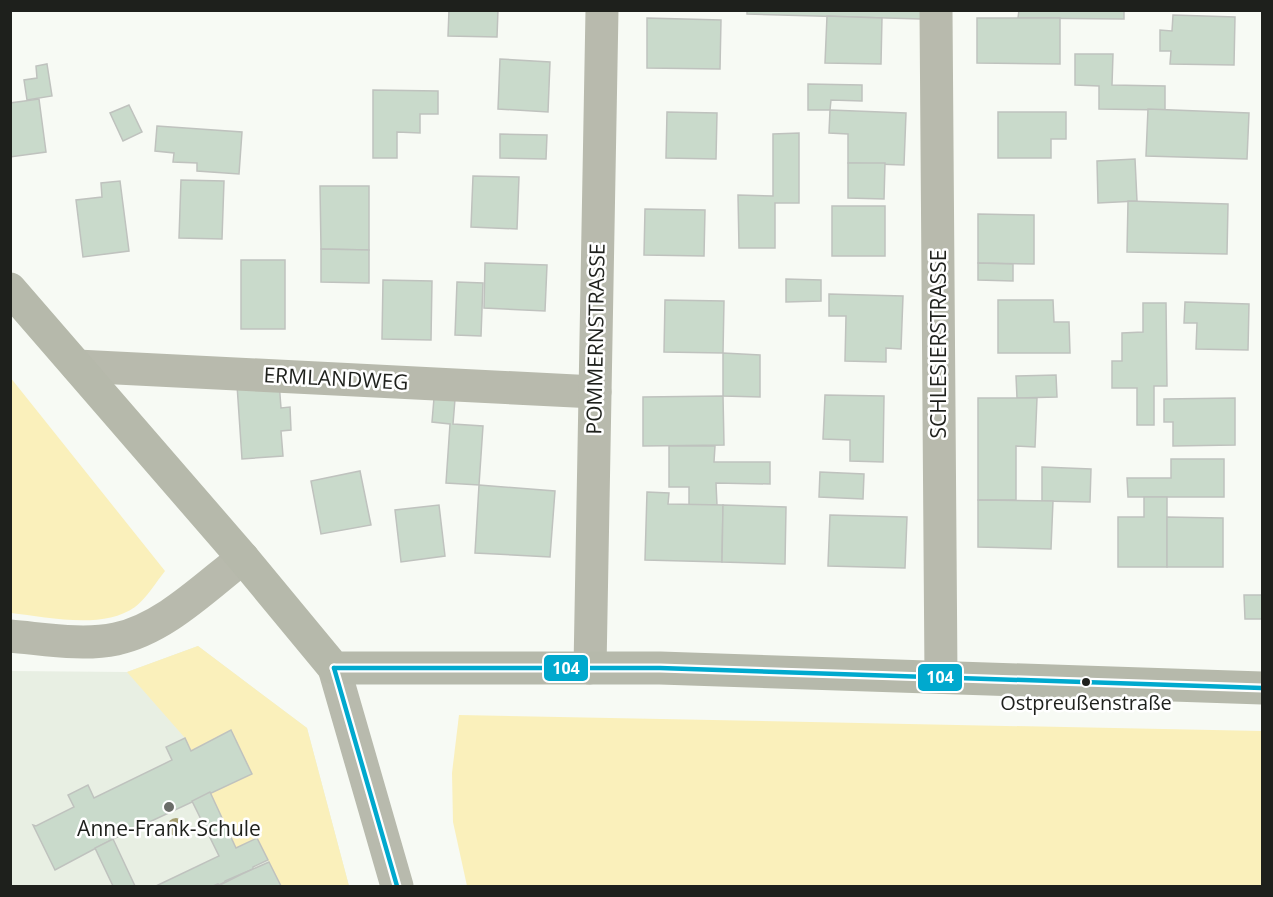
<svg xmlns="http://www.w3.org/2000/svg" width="1273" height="897" font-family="'Open Sans',sans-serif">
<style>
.built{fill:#e8efe3}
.green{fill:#faf0bb}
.building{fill:#c9dacb;stroke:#bfc2be;stroke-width:1.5}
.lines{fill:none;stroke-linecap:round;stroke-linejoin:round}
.minor{stroke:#b8baad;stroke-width:33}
.secondary{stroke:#b6b9ab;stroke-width:33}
.bus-1-casing{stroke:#fff;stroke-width:9}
.bus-1{stroke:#00a9ce;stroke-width:4.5}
.tree{fill:#a49d6e}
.bus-dot{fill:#1e201c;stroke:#fff;stroke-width:2}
.poi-dot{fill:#6a6c68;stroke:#fff;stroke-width:2}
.labels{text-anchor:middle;stroke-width:5;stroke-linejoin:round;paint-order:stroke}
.bus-label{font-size:20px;fill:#1e201c;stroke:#fff}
.street-label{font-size:21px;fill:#1e201c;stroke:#fff}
.poi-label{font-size:21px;fill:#1e201c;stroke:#fff}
.line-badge{stroke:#fff;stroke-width:2}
.badge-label{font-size:16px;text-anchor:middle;font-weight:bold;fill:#fff}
</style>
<rect width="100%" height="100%" fill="#f7faf4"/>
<!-- built -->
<polygon class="built" points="198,646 307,728 349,886 11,886 11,671 127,672"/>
<!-- green -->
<g class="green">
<path d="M10,377L165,571C157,581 145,600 135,607C103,630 47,617 11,613Z"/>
<polygon points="198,646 307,728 349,886 281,886 257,838 236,848 210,792 230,730 191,751 185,738 127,672"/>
<polygon points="459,715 1262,731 1262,886 467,886 453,822 452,773"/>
</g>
<!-- building -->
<g class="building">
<polygon points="449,10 498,10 497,37 448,36"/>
<polygon points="747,10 921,10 921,19 747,14"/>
<polygon points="1019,10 1124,10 1124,19 1018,18"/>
<polygon points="1173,15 1235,17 1234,65 1170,64 1171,51 1160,51 1160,30 1172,31"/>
<polygon points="827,16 882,18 881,64 825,63"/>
<polygon points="647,18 721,20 720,69 647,68"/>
<polygon points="977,18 1060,18 1060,64 977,63"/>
<polygon points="1075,54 1113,54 1112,85 1165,86 1165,110 1099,109 1099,86 1075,85"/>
<polygon points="500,59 550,62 548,112 498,109"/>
<polygon points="47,64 52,96 27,100 24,80 37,78 36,66"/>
<polygon points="808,84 862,85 862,101 831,100 830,110 808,110"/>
<polygon points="373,90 438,91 438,114 420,114 420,133 397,132 397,158 373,158"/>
<polygon points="39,99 46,152 10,157 10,103"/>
<polygon points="129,105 142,132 123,141 110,113"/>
<polygon points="1148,109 1249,113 1247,159 1146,156"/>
<polygon points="830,110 906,113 904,165 848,163 848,134 829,133"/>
<polygon points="667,112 717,113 716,159 666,158"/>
<polygon points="998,112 1066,112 1066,139 1051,139 1051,158 998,158"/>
<polygon points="157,126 242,132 239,174 197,171 197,163 173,162 174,153 155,151"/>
<polygon points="799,133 799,203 775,203 775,248 739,248 738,195 773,196 773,134"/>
<polygon points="500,134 547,135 546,159 500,158"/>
<polygon points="1135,159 1137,201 1098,203 1097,161"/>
<polygon points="848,163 885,163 884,199 848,198"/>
<polygon points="473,176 519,177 517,229 471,227"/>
<polygon points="181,180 224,181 222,239 179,238"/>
<polygon points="120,181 129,251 83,257 76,200 102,197 101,183"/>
<polygon points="320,186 369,186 369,250 321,249"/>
<polygon points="1128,201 1228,204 1227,254 1127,252"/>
<rect x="832" y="206" width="53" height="50"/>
<polygon points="645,209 705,210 704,256 644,255"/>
<polygon points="978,214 1034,215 1034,264 978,263"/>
<polygon points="321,249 369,250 369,283 321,282"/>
<rect x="241" y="260" width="44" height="69"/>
<polygon points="485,263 547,265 545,311 484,308"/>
<polygon points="978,263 1013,264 1013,281 978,280"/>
<polygon points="786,279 821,280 821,301 786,302"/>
<polygon points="383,280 432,281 431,340 382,339"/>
<polygon points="457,282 483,283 481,336 455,335"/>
<polygon points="829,294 903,296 901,349 886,348 886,362 845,361 846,316 829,316"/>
<polygon points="665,300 724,301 723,353 664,352"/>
<polygon points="998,300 1053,300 1054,322 1069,322 1070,353 998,353"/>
<polygon points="1185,302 1249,304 1248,350 1196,349 1197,323 1184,323"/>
<polygon points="1143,303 1166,303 1167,386 1154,386 1154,425 1137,425 1137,388 1112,388 1112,361 1122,361 1122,333 1143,332"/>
<polygon points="723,353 760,355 760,397 723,396"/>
<polygon points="1056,375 1057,397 1017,398 1016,376"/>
<polygon points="279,382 281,408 290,407 291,430 281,431 283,456 242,459 237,385"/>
<polygon points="825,395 884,396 883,462 850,461 850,440 823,439"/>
<polygon points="723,396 724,445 643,446 643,397"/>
<polygon points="434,398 455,399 453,424 483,426 479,485 446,483 450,424 432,422"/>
<polygon points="978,398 1037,398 1035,447 1016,446 1016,500 978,500"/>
<polygon points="1235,398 1235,445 1173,446 1173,422 1164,422 1164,399"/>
<polygon points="669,446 715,446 714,462 770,462 770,484 716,483 717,505 689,505 689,487 669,487"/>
<polygon points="1171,459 1224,459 1224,497 1128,497 1127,478 1171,478"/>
<polygon points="1042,467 1091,469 1090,502 1042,501"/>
<polygon points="360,471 371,525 321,534 311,481"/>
<polygon points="820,472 864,474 863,499 819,497"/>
<polygon points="479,485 555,491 550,557 475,553"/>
<polygon points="647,492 669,493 668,504 723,505 722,562 645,560"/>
<polygon points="1144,497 1167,497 1167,567 1118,567 1118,517 1144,517"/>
<polygon points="978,500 1053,501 1051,549 978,547"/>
<polygon points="439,505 445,556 401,562 395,510"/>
<polygon points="723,505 786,507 785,564 722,562"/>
<polygon points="830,515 907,517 905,568 828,566"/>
<polygon points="1167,517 1223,518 1223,567 1167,567"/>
<polygon points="1244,595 1262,595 1262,619 1245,619"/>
<polygon points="231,730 252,774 113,839 55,870 33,825 36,826 74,807 68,795 88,785 94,798 172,760 166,747 185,738 191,751"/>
<polygon points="210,792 236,848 257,838 268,860 253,867 253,869 225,881 225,882 219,885 218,884 213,886 156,886 219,856 192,801"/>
<polygon points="113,839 135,886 113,886 95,848"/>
<polygon points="269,862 281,886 218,886 242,874"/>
</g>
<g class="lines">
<!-- minor -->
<g class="minor">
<polyline points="936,10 941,677"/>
<polyline points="77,366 595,392"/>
<path d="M10,636C45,639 82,646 116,639C164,629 205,587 243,558"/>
<polyline points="334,668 397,886"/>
<polyline points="590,668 602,10"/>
</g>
<!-- secondary -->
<polyline class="secondary" points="10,289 243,558 334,668 660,668 1262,688"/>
<!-- bus-1 casing -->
<g class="bus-1-casing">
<g id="bus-1">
<polyline points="334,668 660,668 1262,688"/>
<polyline points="334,668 397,886"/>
</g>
</g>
<!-- bus-1 -->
<use href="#bus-1" class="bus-1"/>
</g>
<!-- trees -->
<circle class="tree" cx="176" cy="827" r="9"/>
<!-- markers -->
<circle class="bus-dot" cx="1086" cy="682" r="5"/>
<circle class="poi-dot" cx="169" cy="807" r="6"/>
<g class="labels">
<!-- bus labels -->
<g class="bus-label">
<text x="1086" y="710">Ostpreußenstraße</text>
</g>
<!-- street labels -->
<g class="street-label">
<text transform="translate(596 339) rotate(-89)" y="7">POMMERNSTRASSE</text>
<text transform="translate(939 344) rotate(-90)" y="7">SCHLESIERSTRASSE</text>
<text transform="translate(336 379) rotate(3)" y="7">ERMLANDWEG</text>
</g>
<!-- poi labels -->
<g class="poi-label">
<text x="169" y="836">Anne-Frank-Schule</text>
</g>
</g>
<g class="line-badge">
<rect x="543" y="654" width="46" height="28" rx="6" fill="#00a9ce"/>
<rect x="917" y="663" width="46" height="29" rx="6" fill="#00a9ce"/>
</g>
<g class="badge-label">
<text x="566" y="674">104</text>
<text x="940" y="683">104</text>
</g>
<!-- border -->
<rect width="1273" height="897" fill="none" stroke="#1e201c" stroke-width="24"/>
</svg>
